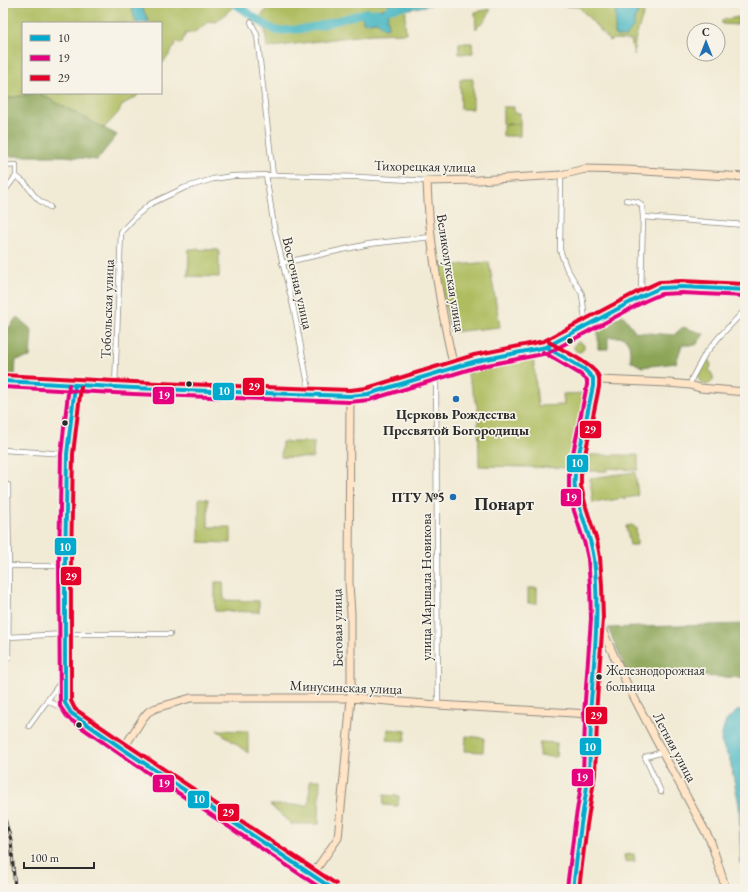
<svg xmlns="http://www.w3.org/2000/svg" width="748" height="892" font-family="'EB Garamond',serif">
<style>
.green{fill:#afbd60;stroke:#6d7446;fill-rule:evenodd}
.forest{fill:#8ba456;stroke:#5b6840}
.water{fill:#4ab8c3;stroke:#3a7277}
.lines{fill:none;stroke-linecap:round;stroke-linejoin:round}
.river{stroke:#4ab8c3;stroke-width:8}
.street-casing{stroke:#8e8a80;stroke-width:6}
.secondary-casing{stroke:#8e8a80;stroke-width:9}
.primary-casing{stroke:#8e8a80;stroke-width:9}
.street{stroke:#fff;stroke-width:4.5}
.secondary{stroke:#ffe4c6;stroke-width:7}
.primary{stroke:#febb71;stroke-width:7}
.rail-casing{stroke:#2b2b2b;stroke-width:3}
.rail{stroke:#f7f3e8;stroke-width:1.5;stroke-dasharray:4.5;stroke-linecap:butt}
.bus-1-casing{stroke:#f7f3e8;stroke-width:7}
.bus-2-casing{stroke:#f7f3e8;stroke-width:7}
.bus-3-casing{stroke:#f7f3e8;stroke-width:7}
.bus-1{stroke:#00a9ce;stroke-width:4}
.bus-2{stroke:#e5007d;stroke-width:4}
.bus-3{stroke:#e4002b;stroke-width:4}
.bus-dot{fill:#2b2b2b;stroke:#f7f3e8;stroke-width:1.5}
.poi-dot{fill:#1f6fb2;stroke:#f7f3e8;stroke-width:1.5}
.labels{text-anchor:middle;stroke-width:3.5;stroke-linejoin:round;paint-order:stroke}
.bus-label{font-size:13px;fill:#2b2b2b;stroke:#f7f3e8;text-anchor:start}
.street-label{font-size:14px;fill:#2b2b2b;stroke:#f7f3e8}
.poi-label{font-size:14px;font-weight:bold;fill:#2b2b2b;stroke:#f7f3e8}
.district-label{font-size:18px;font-weight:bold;fill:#2b2b2b;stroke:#f7f3e8}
.line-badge{stroke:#f7f3e8;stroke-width:1.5}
.badge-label{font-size:11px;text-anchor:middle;font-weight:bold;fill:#fff}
</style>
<rect width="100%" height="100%" fill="#f7f3e8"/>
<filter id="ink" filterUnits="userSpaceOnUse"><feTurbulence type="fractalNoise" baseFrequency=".025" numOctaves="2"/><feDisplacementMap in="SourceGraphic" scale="8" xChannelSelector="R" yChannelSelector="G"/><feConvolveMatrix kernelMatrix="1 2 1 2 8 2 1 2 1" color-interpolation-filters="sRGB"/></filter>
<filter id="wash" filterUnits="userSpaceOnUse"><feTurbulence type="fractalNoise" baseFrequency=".012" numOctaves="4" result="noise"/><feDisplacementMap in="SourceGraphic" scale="16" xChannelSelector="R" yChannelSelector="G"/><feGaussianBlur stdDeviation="0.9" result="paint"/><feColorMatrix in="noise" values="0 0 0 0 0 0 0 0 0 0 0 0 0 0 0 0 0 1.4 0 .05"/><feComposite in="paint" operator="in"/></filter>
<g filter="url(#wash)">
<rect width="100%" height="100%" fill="#f1ead4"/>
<!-- green -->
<g class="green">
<path d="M3,3H130C133,10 133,17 137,23H23V93H139L136,97L123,104L118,113L104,128L38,93L9,98L3,95Z"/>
<path d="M140,3H237L218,21L214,22L209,21C202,26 195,35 186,33L181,44L176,41C174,48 167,60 161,64V23H147L148,19L144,12Z"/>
<path d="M273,3H404L406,13L405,22L406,33L372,34L295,44L267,48L265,29L259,18ZM388,7L392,9L389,13L386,18C380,20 370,24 363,22V19L371,12L376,10H380Z"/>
<polygon points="536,3 614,3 616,5 615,34 616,36 625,37 643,3 647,3 635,40 634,55 631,40 613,39 610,41 579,7 542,4"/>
<polygon points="491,9 486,19 476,29 475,12"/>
<polygon points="738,17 738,25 722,24 722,20"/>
<polygon points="459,43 472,43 473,53 459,54"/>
<polygon points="460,79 473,79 473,109 461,109"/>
<polygon points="503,107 514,107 514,113 520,113 520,124 503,124"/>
<polygon points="520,124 520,136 503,136 503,125"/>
<polygon points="189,249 219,250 219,277 188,276"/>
<polygon points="489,262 500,327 451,332 437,267"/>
<circle cx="579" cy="347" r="5"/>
<polygon points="533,356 538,406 564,405 563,394 588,393 575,468 479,466 478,409 467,373"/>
<path d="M706,359L710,362L711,366L709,370C715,377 715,382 706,385L701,383L697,375Z"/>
<polygon points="282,442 314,442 313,458 281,457"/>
<polygon points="590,455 638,455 638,470 607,468 607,471 589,471"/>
<polygon points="635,472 638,496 593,503 590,478"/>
<rect x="3" y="488" width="2" height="82"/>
<polygon points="199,498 208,499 208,527 231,527 231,543 199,542"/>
<polygon points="632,525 636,528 637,545 630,545 626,526"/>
<polygon points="215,582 223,582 224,600 259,601 259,612 215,611"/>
<rect x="528" y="588" width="9" height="15"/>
<polygon points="388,729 406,731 405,741 387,740"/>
<polygon points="217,730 248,731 248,753"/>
<polygon points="466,736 484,738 483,752 465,751"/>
<polygon points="540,742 557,743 556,757 539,756"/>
<polygon points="310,780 320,780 319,824 291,824 270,805 309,805"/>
<polygon points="384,795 399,796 398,806 383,805"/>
<polygon points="634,854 635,861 625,862 624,855"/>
</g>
<!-- forest -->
<g class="forest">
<polygon points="38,93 117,135 97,160 65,156 3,156 3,95 9,98"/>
<polygon points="623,315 636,332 674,335 683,327 704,334 696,345 682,345 676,363 642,367 631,361 629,344 624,337 608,337 608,349 598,349 598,328"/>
<polygon points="17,317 32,330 30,357 16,360 15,375 3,374 3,335"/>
<polygon points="745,624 745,678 627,673 608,628"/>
</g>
<!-- water -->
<g class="water">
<path d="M130,3H140L142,5L144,12L148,19L147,23H137C133,17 133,10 130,3Z"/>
<polygon points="404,3 439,3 405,10"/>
<polygon points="614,3 643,3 634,20 634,26 626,37 616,36 615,34 616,5"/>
<path d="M389,4L399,6V9H392L389,13L387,18L388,20V27L385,28L380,25L378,21C373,21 368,24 363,22V19L361,16L367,12H371L376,10H380L388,7Z"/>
<polygon points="745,709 745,864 741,863 739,805 730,760 724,749 721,741 723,730 726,721 737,711"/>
</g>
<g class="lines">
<!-- river -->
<g class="river">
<polyline points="234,3 261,22 276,31 303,29 318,26 367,12 369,14 376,12"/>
<polyline points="389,9 418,3"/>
</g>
</g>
</g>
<g filter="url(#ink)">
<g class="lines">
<!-- street casing -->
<g class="street-casing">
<g id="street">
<polyline points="251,22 257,35 273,175"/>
<polyline points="3,166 16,165 16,176 3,193"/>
<polyline points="266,175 274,227 294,310 310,395"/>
<polyline points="561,175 560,250 566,267 582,294 585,320 588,325"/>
<polyline points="16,176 25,183 34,195 40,201 50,207"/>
<polyline points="626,200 638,202 642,206 643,217 641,291 642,296"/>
<polyline points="643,217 745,225"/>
<polyline points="282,263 369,244 431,237"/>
<polyline points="436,373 438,705"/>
<polyline points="690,385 692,378 705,354 720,336 745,310"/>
<polyline points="115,387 121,232 136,216 150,204 184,188 213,179 233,176 273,175 359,177 427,181"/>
<polyline points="3,450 67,454"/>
<polyline points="3,485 8,485 9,574 8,658 3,659"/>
<polyline points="9,566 65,566"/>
<polyline points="8,637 66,634 170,634"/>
<polyline points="47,700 70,713"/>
<polyline points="29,726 65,676"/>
<polyline points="661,792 645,757 663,752"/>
</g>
</g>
<!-- secondary casing -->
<g class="secondary-casing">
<g id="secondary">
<polyline points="546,347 584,369 593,378 600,380 668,383 690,385 700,388 745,392"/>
<path d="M454,368C440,306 429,244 427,181L478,180L561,175L585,169L627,170L745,177"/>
<polyline points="75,386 67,454 65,566 65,703 71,713 123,749 333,889"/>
<polyline points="598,621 625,680 655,738 711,842 726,889"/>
<polyline points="123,749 143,718 148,712 156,708 191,698 351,698 438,705 590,714"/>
<polyline points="312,875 338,838 344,777 351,698 351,614 349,583 350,396"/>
<polyline points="573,889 581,824 589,774 591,723 590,714 597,619 596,585 594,558 591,543 580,509 575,487 575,473 593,386 593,378"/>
</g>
</g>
<!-- primary casing -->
<g class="primary-casing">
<path id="primary" d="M3,381C119,388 235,393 350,396L368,394L476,361L534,350L546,347L642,296L660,288L682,287L745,290"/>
</g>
<!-- street -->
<use href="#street" class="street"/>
<!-- secondary -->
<use href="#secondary" class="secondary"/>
<!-- primary -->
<use href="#primary" class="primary"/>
<!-- rail casing -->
<g class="rail-casing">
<polyline id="rail" points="3,814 4,816 11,840 15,889"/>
</g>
<!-- rail -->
<use href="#rail" class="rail"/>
<!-- bus-1 casing -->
<g class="bus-1-casing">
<g id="bus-1">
<path d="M546,347L584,369L593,378V386L575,473C575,478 574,483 575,488C579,512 591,535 594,559C600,610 594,662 590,714L591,723L589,774L581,824L573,889"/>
<polyline points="3,381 133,388 264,393 350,396 368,394 476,361 546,347 642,296 660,288 682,287 745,290"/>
<polyline points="75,386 67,454 65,566 65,703 71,713 123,749 333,889"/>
</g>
</g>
<!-- bus-2 casing -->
<g class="bus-2-casing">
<g id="bus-2">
<polyline points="543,352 580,374 587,380 587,385 569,473 569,488 574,511 585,545 588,559 590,585 591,619 584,714 585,723 583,773 575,823 567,888"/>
<polyline points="69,385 61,454 59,566 60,706 68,718 120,754 322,889"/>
<polyline points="3,387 133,394 263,399 350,402 369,400 477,367 548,353 645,301 661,294 682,293 745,296"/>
</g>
</g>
<!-- bus-3 casing -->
<g class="bus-3-casing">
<g id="bus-3">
<path d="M549,342C561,349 592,364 598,375C600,378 599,384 599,387L581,474V486L586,507L597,541L600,557L602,585L603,619L596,714L597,723L595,774L587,825L579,889"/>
<polyline points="3,375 134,382 264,387 350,390 367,388 474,355 544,341 639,291 659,282 682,281 745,284"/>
<polyline points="81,387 73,454 71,566 71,701 75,709 126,744 336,884"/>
</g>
</g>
<!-- bus-1 -->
<use href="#bus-1" class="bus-1"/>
<!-- bus-2 -->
<use href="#bus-2" class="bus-2"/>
<!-- bus-3 -->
<use href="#bus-3" class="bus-3"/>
</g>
</g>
<!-- markers -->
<g class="bus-dot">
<circle cx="570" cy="341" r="3.5"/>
<circle cx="189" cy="384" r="3.5"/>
<circle cx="65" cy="423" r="3.5"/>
<circle cx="599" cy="677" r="3.5"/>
<circle cx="79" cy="725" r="3.5"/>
</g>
<g class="poi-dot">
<circle cx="456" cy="399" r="4"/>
<circle cx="453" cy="497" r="4"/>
</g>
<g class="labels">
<!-- bus labels -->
<g class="bus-label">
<text x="606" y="675">Железнодорожная<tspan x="606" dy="16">больница</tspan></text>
</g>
<!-- street labels -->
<g class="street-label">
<text transform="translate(425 166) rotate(1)" y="5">Тихорецкая улица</text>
<text transform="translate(451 273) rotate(81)" y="5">Великолукская улица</text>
<text transform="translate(298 283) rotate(77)" y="5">Восточная улица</text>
<text transform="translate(107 309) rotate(-88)" y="5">Тобольская улица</text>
<text transform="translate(426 587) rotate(-90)" y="5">улица Маршала Новикова</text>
<text transform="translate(337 628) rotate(-91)" y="5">Беговая улица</text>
<text transform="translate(346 687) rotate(2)" y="5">Минусинская улица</text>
<text transform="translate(675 747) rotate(62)" y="5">Летняя улица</text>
</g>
<!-- poi labels -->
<g class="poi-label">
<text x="456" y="419">Церковь Рождества<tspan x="456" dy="16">Пресвятой Богородицы</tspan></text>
<text x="445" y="502" text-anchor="end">ПТУ №5</text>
</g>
<!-- district labels -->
<g class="district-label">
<text x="504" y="510">Понарт</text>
</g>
</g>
<g class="line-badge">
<rect x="242" y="377" width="23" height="19" rx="4" fill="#e4002b"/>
<rect x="212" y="382" width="23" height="19" rx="4" fill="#00a9ce"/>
<rect x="152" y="386" width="23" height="19" rx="4" fill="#e5007d"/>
<rect x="579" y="420" width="23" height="19" rx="4" fill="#e4002b"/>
<rect x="566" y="454" width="23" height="19" rx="4" fill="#00a9ce"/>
<rect x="560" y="488" width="22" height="19" rx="4" fill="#e5007d"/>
<rect x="54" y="537" width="23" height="19" rx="4" fill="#00a9ce"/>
<rect x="60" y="566" width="22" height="20" rx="4" fill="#e4002b"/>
<rect x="585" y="706" width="23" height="19" rx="4" fill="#e4002b"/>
<rect x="579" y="737" width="23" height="19" rx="4" fill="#00a9ce"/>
<rect x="571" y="768" width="23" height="19" rx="4" fill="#e5007d"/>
<rect x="152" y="774" width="23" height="19" rx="4" fill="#e5007d"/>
<rect x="187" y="790" width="23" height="19" rx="4" fill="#00a9ce"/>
<rect x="217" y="803" width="23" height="19" rx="4" fill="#e4002b"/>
</g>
<g class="badge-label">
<text x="254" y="390">29</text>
<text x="224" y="395">10</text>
<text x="164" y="399">19</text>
<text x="590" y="433">29</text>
<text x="577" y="467">10</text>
<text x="571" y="501">19</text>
<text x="65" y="551">10</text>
<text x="71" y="580">29</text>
<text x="596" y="719">29</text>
<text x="590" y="751">10</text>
<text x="582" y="781">19</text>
<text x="164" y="787">19</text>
<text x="199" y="803">10</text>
<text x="228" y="816">29</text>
</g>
<!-- margin -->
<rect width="748" height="892" fill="none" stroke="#f7f3e8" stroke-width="16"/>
<!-- legend -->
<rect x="22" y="22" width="140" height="72" fill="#f7f3e8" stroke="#a5a39c"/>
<rect x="30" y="35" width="20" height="6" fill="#00a9ce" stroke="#a5a39c"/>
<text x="58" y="42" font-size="12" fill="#2b2b2b">10</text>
<rect x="30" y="55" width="20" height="6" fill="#e5007d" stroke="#a5a39c"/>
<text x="58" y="62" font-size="12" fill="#2b2b2b">19</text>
<rect x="30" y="75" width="20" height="6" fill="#e4002b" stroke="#a5a39c"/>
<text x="58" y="82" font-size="12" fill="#2b2b2b">29</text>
<!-- north arrow -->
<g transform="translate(706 42)"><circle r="19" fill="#f7f3e8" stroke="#a5a39c"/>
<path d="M0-3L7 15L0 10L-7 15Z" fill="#1f6fb2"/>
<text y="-6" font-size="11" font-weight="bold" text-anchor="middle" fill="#2b2b2b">С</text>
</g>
<!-- scale -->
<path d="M24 862v6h70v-6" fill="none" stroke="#2b2b2b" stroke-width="2"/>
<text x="30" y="862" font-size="12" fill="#2b2b2b" stroke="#f7f3e8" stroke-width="3" paint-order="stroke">100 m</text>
</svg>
